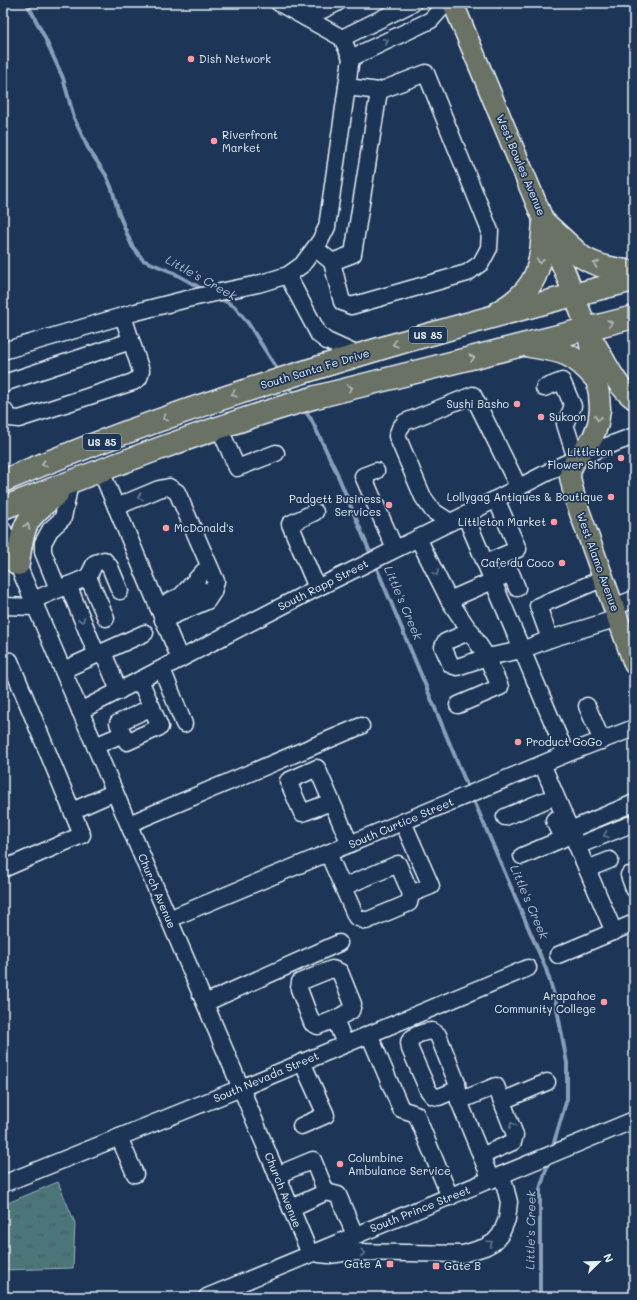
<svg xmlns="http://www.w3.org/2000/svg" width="637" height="1300" font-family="Mali,sans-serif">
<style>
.grass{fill:url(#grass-tufts);stroke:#9ab2b8}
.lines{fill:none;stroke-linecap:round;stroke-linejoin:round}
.stream{stroke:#879fb8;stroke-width:4}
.minor-casing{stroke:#e8f1f8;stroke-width:19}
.major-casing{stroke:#e8f1f8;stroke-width:23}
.highway-casing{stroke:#e8f1f8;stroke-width:25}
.minor{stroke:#1d3557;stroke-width:16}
.major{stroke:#6a7165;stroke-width:20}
.highway{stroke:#6a7165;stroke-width:22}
.oneway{stroke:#64778f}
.oneway2{stroke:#b6bebd}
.poi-dot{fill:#ff9aa2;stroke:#1d3557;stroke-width:1.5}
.labels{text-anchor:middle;stroke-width:3.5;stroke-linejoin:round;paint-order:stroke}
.shield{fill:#1d3557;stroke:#abb9c8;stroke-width:1}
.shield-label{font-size:10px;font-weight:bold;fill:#e8f1f8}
.poi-label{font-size:11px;fill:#e8f1f8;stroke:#1d3557;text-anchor:end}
.street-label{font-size:11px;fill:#e8f1f8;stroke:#1d3557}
.water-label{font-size:12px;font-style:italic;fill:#b0c1d3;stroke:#1d3557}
</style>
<defs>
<pattern id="grass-tufts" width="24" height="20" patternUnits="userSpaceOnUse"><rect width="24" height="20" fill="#4c7478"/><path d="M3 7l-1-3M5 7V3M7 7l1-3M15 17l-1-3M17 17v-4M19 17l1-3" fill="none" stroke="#495c5f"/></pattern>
</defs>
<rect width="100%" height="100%" fill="#1d3557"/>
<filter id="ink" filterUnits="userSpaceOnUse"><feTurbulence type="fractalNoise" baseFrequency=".025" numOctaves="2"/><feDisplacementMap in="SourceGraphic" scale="8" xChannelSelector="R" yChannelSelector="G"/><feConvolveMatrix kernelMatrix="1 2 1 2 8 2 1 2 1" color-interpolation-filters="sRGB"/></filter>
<g filter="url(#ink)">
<!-- grass -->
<polygon class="grass" points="58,1182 75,1223 73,1268 3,1270 3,1205"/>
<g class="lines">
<!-- stream -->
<g class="stream">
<polyline points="27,3 44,36 63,78 74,118 88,148 106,175 112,189 119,214 132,246 143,260 172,272 204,290"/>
<polyline points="219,298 234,306 248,323 279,372"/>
<polyline points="287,384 296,397"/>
<polyline points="303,408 311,419 336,471 372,557"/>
<polyline points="375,564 469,790"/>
<polyline points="472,796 546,969 555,998 567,1063 567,1099 552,1149"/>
<polyline points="540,1297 540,1189 549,1160"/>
</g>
<!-- minor casing -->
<g class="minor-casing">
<g id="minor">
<polyline points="306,18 337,3"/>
<polyline points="342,38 413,3"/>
<polyline points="351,58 431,20 446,3"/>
<polyline points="347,87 379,91"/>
<polyline points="315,248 332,262 342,302 351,306 467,273 481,263 489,248 490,231 426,73 379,91 353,254 332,262"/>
<polyline points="288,275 292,284 319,335 327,341 358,355"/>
<polyline points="3,351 136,312 187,299 258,284 288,275 302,265 320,241 327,227 351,58 342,38 279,3"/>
<polyline points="3,385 7,382 131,341"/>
<polyline points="544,388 562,381 573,406 565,424 576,459"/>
<polyline points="3,409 10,418 19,419 133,382 139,378 141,371 123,316"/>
<polyline points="219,427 237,468 276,453"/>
<polyline points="101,471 180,659"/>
<polyline points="376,471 363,476 395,549"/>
<polyline points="116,507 159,489 169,487 177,492 216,581 213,592 207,601 163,620"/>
<polyline points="315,512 290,524 317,588"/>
<polyline points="465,515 566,754"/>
<polyline points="450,522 433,511 423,497 397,436 400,428 405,422 473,395 519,488"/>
<polyline points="3,530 241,1088 310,1254"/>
<polyline points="418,538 449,600 487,657 500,687 458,705"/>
<polyline points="485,563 518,549 496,499"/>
<polyline points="88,577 106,618"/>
<polyline points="604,578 538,606 550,639 618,618"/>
<polyline points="68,585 97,655"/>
<polyline points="58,589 43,552 43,543 50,530 63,518 70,483"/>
<polyline points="181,596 204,571"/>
<polyline points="33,600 88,577 95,563 104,560 110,567 120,591"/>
<polyline points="449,600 511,573 517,588"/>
<polyline points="3,606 36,607"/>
<path d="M158,607C164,604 176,597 182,596C193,596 196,603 205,591"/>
<polyline points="614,607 634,599"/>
<polyline points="471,631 445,642 443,647 451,665 457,667 487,657 522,650 550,639"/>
<polyline points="103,652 119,691"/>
<polyline points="3,660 10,661 82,835 3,869"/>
<polyline points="162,669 184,724"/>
<polyline points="63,670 145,633"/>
<polyline points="587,706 602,741"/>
<polyline points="80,711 317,588 465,515 560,466 591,452 634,436"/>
<polyline points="123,734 118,723 152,707"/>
<polyline points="95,746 123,734 127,742 160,727 140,680"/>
<polyline points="542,764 614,932"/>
<polyline points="331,802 302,813 288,781 317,768 350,844"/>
<polyline points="72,811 115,792"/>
<polyline points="505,817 546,800"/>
<polyline points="403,822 431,886 411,894"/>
<polyline points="129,824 361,726"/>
<polyline points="570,830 634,803"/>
<polyline points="577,846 634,823"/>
<polyline points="328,853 356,917 366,921 409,903 411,894 398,864 343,887"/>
<polyline points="522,856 562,839 554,820"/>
<polyline points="587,869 610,860"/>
<polyline points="629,875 634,889"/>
<polyline points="169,919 566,754 634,728"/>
<polyline points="558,955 634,923"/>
<polyline points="205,1003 339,943"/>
<polyline points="335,1019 351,1011 353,1004 340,972 332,969 300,982 299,989 312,1023 318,1026 335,1019 345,1044"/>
<polyline points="369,1034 401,1109 416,1114 450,1197"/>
<path d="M458,1089L439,1097L433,1096L428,1090L410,1049L409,1042C414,1034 423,1032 432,1031L438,1035L457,1083L459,1101L491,1180"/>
<polyline points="459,1101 496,1086 515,1135 513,1142 481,1156"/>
<polyline points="502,1101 547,1082"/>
<polyline points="301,1126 326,1115 302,1062"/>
<polyline points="119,1137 135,1174"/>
<polyline points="277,1175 313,1160 326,1192"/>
<polyline points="3,1184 241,1088 528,968"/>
<polyline points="291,1208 326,1192 338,1195 355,1235"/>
<polyline points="319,1254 329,1255 351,1252 463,1254 485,1247 494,1242 500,1235 503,1229 507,1219 509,1202 502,1175"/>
<polyline points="207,1297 634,1120"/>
</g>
</g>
<!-- major casing -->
<g class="major-casing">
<g id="major">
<polyline points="453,3 567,277 587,329 599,394 600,409 598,424 593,437 576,459 571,469 570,477 575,499 634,664"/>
<path d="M594,342C606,361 615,385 634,399"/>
</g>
</g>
<!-- highway casing -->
<g class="highway-casing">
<g id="highway">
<path d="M544,222L582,257C598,267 616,270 634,272"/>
<path d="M500,311C541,287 540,265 544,222"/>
<path d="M530,346C563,351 574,353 597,380"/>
<path d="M3,481C134,425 269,381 406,341C481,320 557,298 634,280"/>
<path d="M3,508C106,468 209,428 316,397L634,317"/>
<path d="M3,553L18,564C20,550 21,532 29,520C36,509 47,502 57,494"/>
</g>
</g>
<!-- minor -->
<use href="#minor" class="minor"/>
<!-- major -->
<use href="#major" class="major"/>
<!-- highway -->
<use href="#highway" class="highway"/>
</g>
<!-- one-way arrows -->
<defs><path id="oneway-chevron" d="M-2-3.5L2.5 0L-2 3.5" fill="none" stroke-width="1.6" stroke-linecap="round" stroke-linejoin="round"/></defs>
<g class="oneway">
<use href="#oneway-chevron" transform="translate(386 41) rotate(-25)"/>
<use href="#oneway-chevron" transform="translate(140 497) rotate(157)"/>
<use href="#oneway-chevron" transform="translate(436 573) rotate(63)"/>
<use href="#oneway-chevron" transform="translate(82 620) rotate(67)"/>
<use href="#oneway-chevron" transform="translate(606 835) rotate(158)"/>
<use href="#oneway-chevron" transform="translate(512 1125) rotate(-112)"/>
<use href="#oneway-chevron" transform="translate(490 1243) rotate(-35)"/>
<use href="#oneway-chevron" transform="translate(363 1253) rotate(1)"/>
</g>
<g class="oneway2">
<use href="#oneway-chevron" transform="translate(540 261) rotate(99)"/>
<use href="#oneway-chevron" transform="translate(596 264) rotate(-159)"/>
<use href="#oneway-chevron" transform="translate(610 323) rotate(-14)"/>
<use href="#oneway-chevron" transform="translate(395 344) rotate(164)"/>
<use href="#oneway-chevron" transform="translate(472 358) rotate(-14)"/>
<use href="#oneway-chevron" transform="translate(350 388) rotate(-14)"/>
<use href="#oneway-chevron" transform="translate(234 394) rotate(162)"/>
<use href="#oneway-chevron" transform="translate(165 418) rotate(160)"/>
<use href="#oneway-chevron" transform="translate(598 418) rotate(98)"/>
<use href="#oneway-chevron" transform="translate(44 464) rotate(158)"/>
<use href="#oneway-chevron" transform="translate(27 526) rotate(-68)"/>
</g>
</g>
<!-- markers -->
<g class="poi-dot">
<circle cx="191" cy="59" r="4"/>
<circle cx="214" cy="141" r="4"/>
<circle cx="517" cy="404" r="4"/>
<circle cx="541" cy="417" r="4"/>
<circle cx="621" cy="458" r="4"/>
<circle cx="611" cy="497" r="4"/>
<circle cx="389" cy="505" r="4"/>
<circle cx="554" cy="522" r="4"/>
<circle cx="166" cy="528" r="4"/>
<circle cx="562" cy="563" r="4"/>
<circle cx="518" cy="742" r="4"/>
<circle cx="604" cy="1002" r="4"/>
<circle cx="340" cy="1164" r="4"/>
<rect x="386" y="1260" width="8" height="8" rx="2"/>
<rect x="432" y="1262" width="8" height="8" rx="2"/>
</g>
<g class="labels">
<!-- shield labels -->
<g class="shield">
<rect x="409" y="327" width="38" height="16" rx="3"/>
<rect x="83" y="434" width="38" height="16" rx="3"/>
</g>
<g class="shield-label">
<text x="428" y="339">US 85</text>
<text x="102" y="446">US 85</text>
</g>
<!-- poi labels -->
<g class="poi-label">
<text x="199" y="63" text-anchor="start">Dish Network</text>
<text x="222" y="139" text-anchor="start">Riverfront<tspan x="222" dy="13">Market</tspan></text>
<text x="509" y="408">Sushi Basho</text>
<text x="549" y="421" text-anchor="start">Sukoon</text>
<text x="613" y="456">Littleton<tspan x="613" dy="13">Flower Shop</tspan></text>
<text x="603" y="501">Lollygag Antiques &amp; Boutique</text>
<text x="381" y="503">Padgett Business<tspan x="381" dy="13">Services</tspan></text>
<text x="546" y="526">Littleton Market</text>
<text x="174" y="532" text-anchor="start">McDonald's</text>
<text x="554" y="567">Cafe du Coco</text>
<text x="526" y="746" text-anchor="start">Product GoGo</text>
<text x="596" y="1000">Arapahoe<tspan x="596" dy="13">Community College</tspan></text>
<text x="348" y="1162" text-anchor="start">Columbine<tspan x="348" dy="13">Ambulance Service</tspan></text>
<text x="382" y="1268">Gate A</text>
<text x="444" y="1270" text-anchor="start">Gate B</text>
</g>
<!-- street labels -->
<g class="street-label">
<text transform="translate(521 165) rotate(67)" y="4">West Bowles Avenue</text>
<text transform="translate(315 369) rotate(-17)" y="4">South Santa Fe Drive</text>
<text transform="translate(598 562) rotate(70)" y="4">West Alamo Avenue</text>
<text transform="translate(323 585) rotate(-27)" y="4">South Rapp Street</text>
<text transform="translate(401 823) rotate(-23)" y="4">South Curtice Street</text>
<text transform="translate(157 891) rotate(67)" y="4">Church Avenue</text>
<text transform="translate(266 1077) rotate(-23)" y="4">South Nevada Street</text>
<text transform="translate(283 1190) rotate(68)" y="4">Church Avenue</text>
<text transform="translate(420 1209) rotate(-22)" y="4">South Prince Street</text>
</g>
<!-- water labels -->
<g class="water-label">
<text transform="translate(201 278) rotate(29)" y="4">Little's Creek</text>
<text transform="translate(403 603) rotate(67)" y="4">Little's Creek</text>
<text transform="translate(529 902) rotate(67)" y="4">Little's Creek</text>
<text transform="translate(531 1230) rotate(-89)" y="4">Little's Creek</text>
</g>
</g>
<!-- margin -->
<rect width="637" height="1300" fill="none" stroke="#1d3557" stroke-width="16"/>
<rect x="8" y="8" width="621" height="1284" fill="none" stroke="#e8f1f8" stroke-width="1.5" filter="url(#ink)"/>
<!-- north arrow -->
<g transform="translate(599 1262) rotate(67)" stroke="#1d3557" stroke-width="3" paint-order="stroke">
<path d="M0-3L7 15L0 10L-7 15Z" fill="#e8f1f8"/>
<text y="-6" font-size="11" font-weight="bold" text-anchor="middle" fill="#e8f1f8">N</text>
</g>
</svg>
